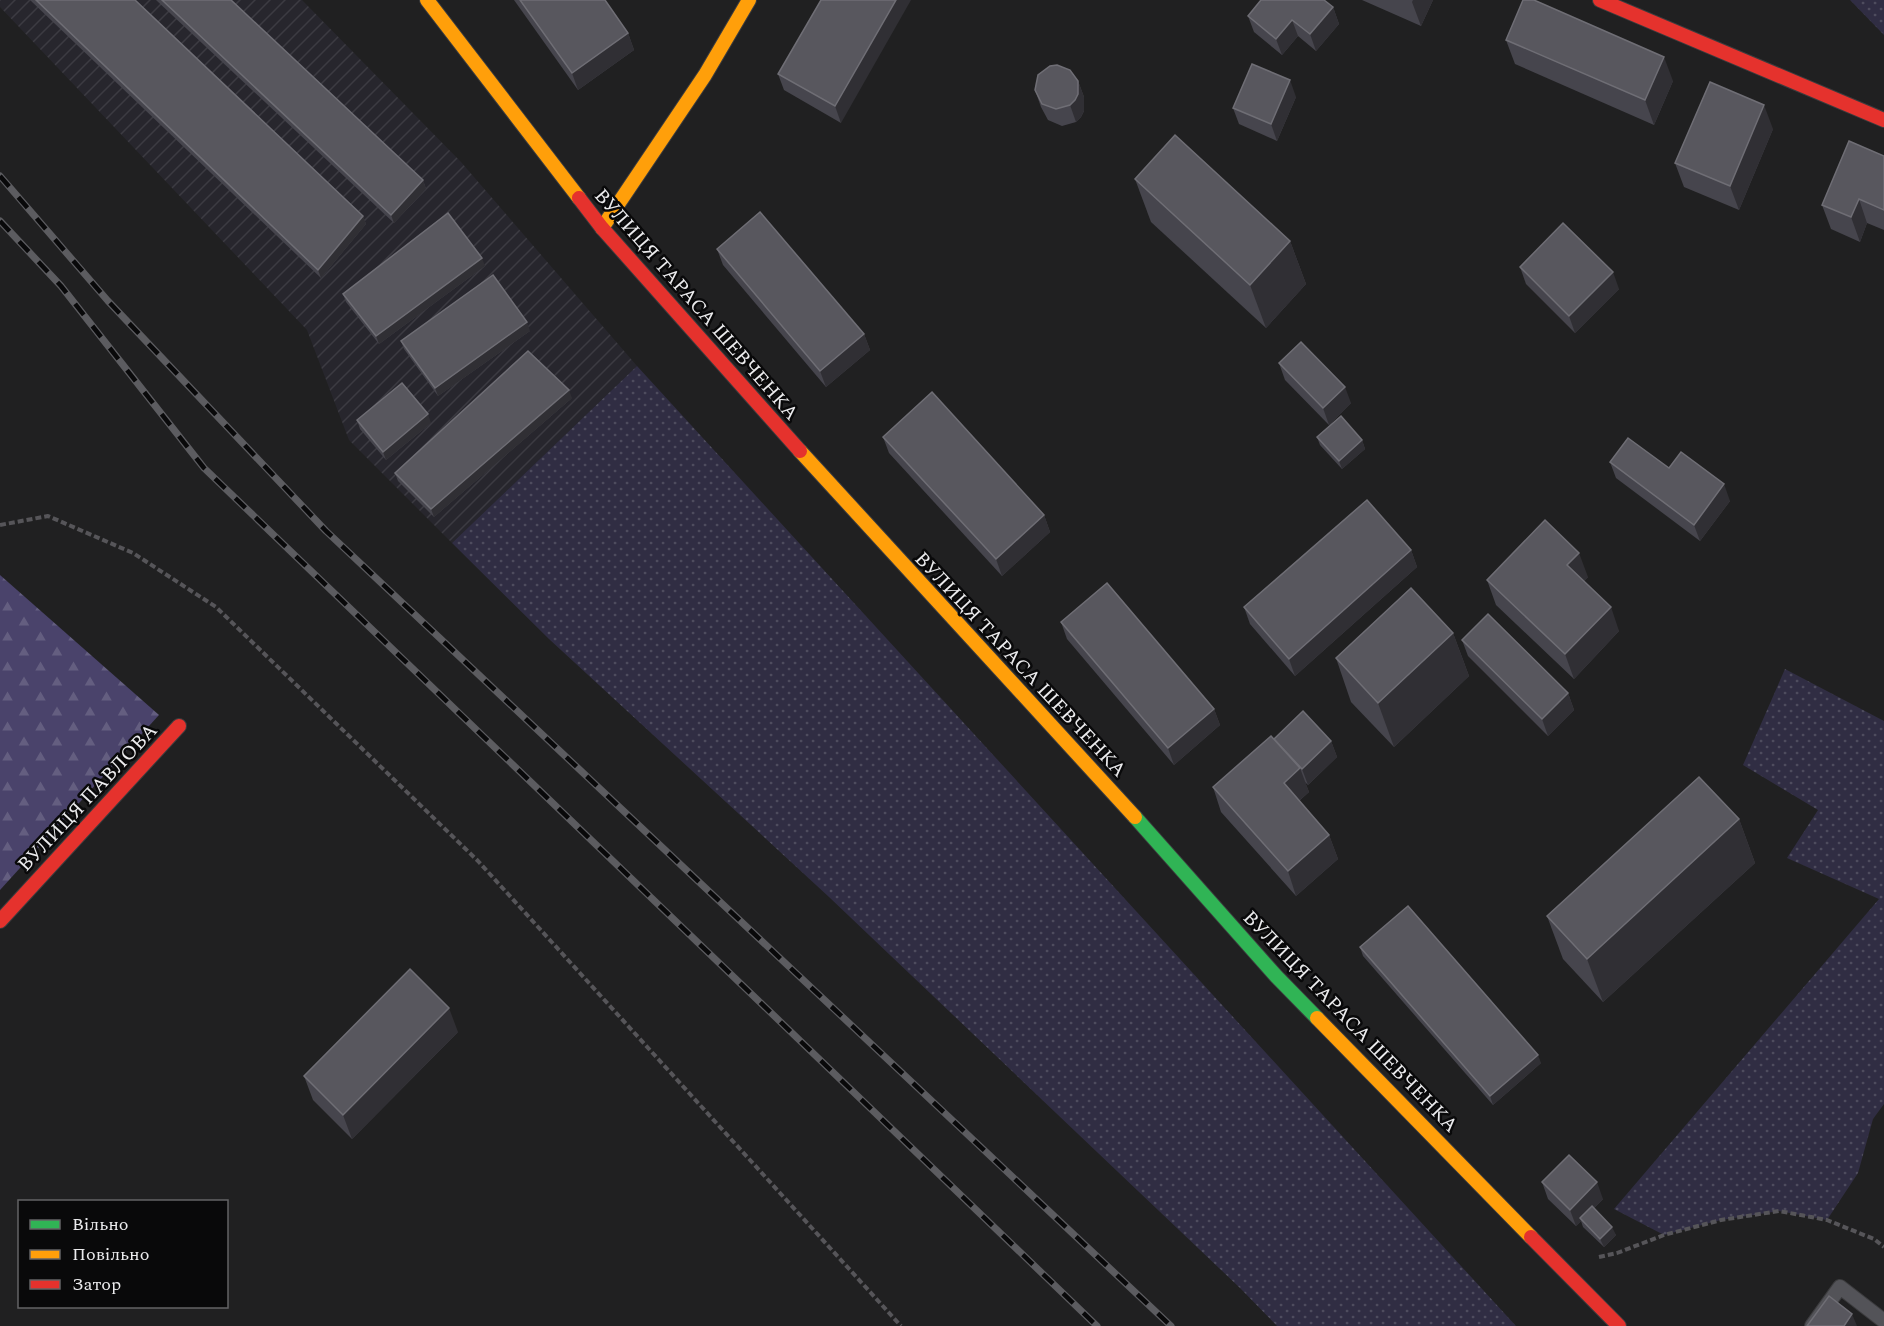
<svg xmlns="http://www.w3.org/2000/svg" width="1884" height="1326" font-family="Spectral,serif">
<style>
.industrial{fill:url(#industrial-furrows)}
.forest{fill:url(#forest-firs)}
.garden{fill:url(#garden-dots)}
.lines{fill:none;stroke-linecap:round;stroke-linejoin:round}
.lane-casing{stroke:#3c3c3e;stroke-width:16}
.fast-casing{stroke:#3c3c3e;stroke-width:16}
.slow-casing{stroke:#3c3c3e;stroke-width:16}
.jam-casing{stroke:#3c3c3e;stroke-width:16}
.path{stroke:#565559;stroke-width:4;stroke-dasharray:6 3;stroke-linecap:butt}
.lane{stroke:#535358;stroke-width:14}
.fast{stroke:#30b455;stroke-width:14}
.slow{stroke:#ff9f0a;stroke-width:14}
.jam{stroke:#e5322d;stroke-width:14}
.rail-casing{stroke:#5c5c60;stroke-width:7}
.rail{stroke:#09090a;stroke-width:4.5;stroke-dasharray:14;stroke-linecap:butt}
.wall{fill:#46454d}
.shaded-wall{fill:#302f34}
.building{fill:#58575e;stroke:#6f6e75;stroke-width:1.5}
.labels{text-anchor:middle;stroke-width:5;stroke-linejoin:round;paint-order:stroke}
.street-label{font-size:20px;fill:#ebebed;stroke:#09090a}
</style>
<defs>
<pattern id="industrial-furrows" width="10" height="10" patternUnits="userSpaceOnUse" patternTransform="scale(1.5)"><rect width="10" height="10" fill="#27262d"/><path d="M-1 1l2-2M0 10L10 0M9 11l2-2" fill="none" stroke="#3c3b42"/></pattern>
<pattern id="forest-firs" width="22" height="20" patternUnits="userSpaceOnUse" patternTransform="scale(1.5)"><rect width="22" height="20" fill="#4a436b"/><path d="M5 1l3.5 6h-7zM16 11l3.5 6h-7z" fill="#645e80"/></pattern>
<pattern id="garden-dots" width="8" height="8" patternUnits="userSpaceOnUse" patternTransform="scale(1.5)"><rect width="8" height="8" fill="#302d43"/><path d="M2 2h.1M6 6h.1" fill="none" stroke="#4e4c5e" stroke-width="1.8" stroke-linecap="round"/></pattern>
</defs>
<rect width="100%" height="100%" fill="#202021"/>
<!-- industrial -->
<polygon class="industrial" points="0,0 302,0 461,162 637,366 452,543 349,440 307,330 0,7"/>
<!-- forest -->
<polygon class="forest" points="0,575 159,715 0,890"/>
<!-- garden -->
<g class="garden">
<polygon points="1850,0 1884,0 1884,35"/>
<polygon points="637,366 1516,1326 1277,1326 1240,1288 829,897 549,639 452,543"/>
<polygon points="1785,669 1884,721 1884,1104 1873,1119 1858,1173 1827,1220 1779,1211 1721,1220 1664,1235 1614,1209 1879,899 1787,858 1818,810 1743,765"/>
</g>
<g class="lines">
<!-- lane casing -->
<g class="lane-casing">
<polyline id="lane" points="1812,1326 1840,1287 1884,1321"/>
</g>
<!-- fast casing -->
<g class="fast-casing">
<polyline id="fast" points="1135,817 1276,976 1317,1018"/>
</g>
<!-- slow casing -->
<g class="slow-casing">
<g id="slow">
<polyline points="427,0 579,198"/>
<polyline points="602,228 705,75 749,0"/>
<polyline points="800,451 1135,817"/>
<polyline points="1317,1018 1531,1237"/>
</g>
</g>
<!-- jam casing -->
<g class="jam-casing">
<g id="jam">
<polyline points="1600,0 1884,120"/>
<polyline points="579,198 602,228 800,451"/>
<polyline points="0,921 179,726"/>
<polyline points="1531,1237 1619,1326"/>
</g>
</g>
<!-- path -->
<g class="path">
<polyline points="0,525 48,516 133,553 216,607 478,861 901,1326"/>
<polyline points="1599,1257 1617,1253 1664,1235 1721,1220 1779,1211 1827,1220 1874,1239 1884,1247"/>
</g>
<!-- lane -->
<use href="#lane" class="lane"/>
<!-- fast -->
<use href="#fast" class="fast"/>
<!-- slow -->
<use href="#slow" class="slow"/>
<!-- jam -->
<use href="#jam" class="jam"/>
<!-- rail casing -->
<g class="rail-casing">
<g id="rail">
<polyline points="0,176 108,301 326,531 1171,1326"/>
<polyline points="0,221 61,286 204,468 1097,1326"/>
</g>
</g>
<!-- rail -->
<use href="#rail" class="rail"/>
</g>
<!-- wall -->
<g class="wall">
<polygon points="30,0 135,0 363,216 366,224 321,278"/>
<polygon points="156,0 231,0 423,180 426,189 394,223"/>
<polygon points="514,0 605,0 628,33 634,50 578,90"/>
<polygon points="821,0 841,123 784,90 778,74"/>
<polygon points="1362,0 1433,0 1421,26"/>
<polygon points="1333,7 1339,24 1316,51 1298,36 1282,55 1254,32 1248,16"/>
<polygon points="1506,40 1673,81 1654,125 1515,64"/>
<polygon points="1078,81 1084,97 1084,111 1081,117 1076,122 1062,126 1048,120 1041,107 1035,90"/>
<polygon points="1296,97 1277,141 1239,124 1233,108"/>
<polygon points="1773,129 1739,210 1684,187 1675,163"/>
<polygon points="1884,156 1884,230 1867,223 1860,242 1831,229 1822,205"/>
<polygon points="1135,179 1290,241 1306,284 1266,328 1151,222"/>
<polygon points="717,249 864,334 870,350 826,387 723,265"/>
<polygon points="485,266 379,344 346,302 343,294"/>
<polygon points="1520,267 1619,289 1575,333 1526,284"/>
<polygon points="530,331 438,396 404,349 401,341"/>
<polygon points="1279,363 1351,403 1329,425 1285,380"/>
<polygon points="572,398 434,517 398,481 395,473"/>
<polygon points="357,420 431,423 386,460 360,429"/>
<polygon points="883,437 1044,515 1050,532 1002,576 889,453"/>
<polygon points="1317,437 1362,440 1365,449 1342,469 1320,445"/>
<polygon points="1610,462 1730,501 1700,541 1616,478"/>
<polygon points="1411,550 1417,567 1295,676 1250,624 1244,607"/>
<polygon points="1588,577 1584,581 1619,631 1574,679 1496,605 1487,580"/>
<polygon points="1061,622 1214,709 1220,725 1174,765 1067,639"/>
<polygon points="1453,633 1469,676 1394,747 1351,702 1336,658"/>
<polygon points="1462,640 1568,693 1574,710 1548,736 1468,656"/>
<polygon points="1274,739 1331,741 1337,757 1308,785 1305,782 1309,792 1299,801 1329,835 1338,859 1296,896 1221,812 1213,787"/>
<polygon points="1739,819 1755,863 1603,1002 1563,959 1547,916"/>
<polygon points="1360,947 1541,1063 1493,1105 1363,956"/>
<polygon points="458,1032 352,1139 313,1100 304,1076"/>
<polygon points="1542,1182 1603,1199 1594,1208 1616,1235 1604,1247 1583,1227 1581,1221 1576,1226 1548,1199"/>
</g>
<!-- shaded-wall -->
<g class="shaded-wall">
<polygon points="896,0 911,0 841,123 835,106"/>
<polygon points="1413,0 1433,0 1421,26 1412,2"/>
<polygon points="1333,7 1339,24 1316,51 1310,34"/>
<polygon points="1292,20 1298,36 1282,55 1276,39"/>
<polygon points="628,33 634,50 578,90 572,73"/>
<polygon points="1664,57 1673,81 1654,125 1645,100"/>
<polygon points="1290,80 1296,97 1277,141 1271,124"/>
<polygon points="1078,81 1084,97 1084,111 1081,117 1076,122 1070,105"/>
<polygon points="1764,105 1773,129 1739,210 1730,186"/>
<polygon points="423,180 426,189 394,223 391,215"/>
<polygon points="1859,199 1867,223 1860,242 1851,217"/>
<polygon points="363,216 366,224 321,278 318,270"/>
<polygon points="1290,241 1306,284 1266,328 1250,285"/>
<polygon points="482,258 485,266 379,344 376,336"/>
<polygon points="1613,272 1619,289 1575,333 1569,316"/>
<polygon points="527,322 530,331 438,396 435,388"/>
<polygon points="864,334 870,350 826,387 820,371"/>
<polygon points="1345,387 1351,403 1329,425 1323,408"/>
<polygon points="569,390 572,398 434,517 431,509"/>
<polygon points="428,414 431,423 386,460 383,452"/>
<polygon points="1362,440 1365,449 1342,469 1339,461"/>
<polygon points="1724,484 1730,501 1700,541 1694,525"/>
<polygon points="1044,515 1050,532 1002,576 996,559"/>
<polygon points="1411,550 1417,567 1295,676 1289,659"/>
<polygon points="1579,553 1588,577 1576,589 1567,565"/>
<polygon points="1611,607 1619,631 1574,679 1565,654"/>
<polygon points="1453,633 1469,676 1394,747 1378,703"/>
<polygon points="1568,693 1574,710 1548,736 1542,719"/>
<polygon points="1214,709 1220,725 1174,765 1168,748"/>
<polygon points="1331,741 1337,757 1308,785 1302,769"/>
<polygon points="1300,768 1309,792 1292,807 1284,783"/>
<polygon points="1739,819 1755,863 1603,1002 1587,959"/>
<polygon points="1329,835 1338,859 1296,896 1288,871"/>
<polygon points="449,1008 458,1032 352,1139 343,1115"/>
<polygon points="1538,1055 1541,1063 1493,1105 1490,1096"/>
<polygon points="1597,1182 1603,1199 1582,1220 1580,1218 1581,1221 1576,1226 1570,1210"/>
<polygon points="1612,1227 1616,1235 1604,1247 1600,1239"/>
<polygon points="1852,1314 1857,1326 1844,1326"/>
</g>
<!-- building -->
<g class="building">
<polygon points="36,0 135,0 363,216 318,270"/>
<polygon points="162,0 231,0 423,180 391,215"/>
<polygon points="520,0 605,0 628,33 572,73"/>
<polygon points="821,0 896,0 835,106 778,74"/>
<polygon points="1261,0 1324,0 1333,7 1310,34 1292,20 1276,39 1248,16"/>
<polygon points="1523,0 1534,0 1664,57 1645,100 1506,40"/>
<polygon points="1252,64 1290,80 1271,124 1233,108"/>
<polygon points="1057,65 1070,70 1078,81 1078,94 1075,100 1070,105 1056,109 1042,104 1035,90 1038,75 1050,66"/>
<polygon points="1710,82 1764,105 1730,186 1675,163"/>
<polygon points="1175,135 1290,241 1250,285 1135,179"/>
<polygon points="1849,141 1884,156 1884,210 1859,199 1851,217 1822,205"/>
<polygon points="760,212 864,334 820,371 717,249"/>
<polygon points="448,213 482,258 376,336 343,294"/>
<polygon points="1563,223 1613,272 1569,316 1520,267"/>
<polygon points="493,275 527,322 435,388 401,341"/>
<polygon points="1301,342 1345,387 1323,408 1279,363"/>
<polygon points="528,351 569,390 431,509 395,473"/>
<polygon points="402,383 428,414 383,452 357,420"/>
<polygon points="932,392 1044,515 996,559 883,437"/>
<polygon points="1341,416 1362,440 1339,461 1317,437"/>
<polygon points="1628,438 1669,468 1681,452 1724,484 1694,525 1610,462"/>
<polygon points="1367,500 1411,550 1289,659 1244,607"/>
<polygon points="1545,520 1579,553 1567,565 1611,607 1565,654 1487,580"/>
<polygon points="1107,583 1214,709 1168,748 1061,622"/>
<polygon points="1411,588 1453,633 1378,703 1336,658"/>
<polygon points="1488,614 1568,693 1542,719 1462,640"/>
<polygon points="1303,711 1331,741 1302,769 1274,739"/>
<polygon points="1271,736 1300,768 1284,783 1329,835 1288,871 1213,787"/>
<polygon points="1699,777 1739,819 1587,959 1547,916"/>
<polygon points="1408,906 1538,1055 1490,1096 1360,947"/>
<polygon points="410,969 449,1008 343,1115 304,1076"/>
<polygon points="1569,1155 1597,1182 1570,1210 1542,1182"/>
<polygon points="1592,1206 1612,1227 1600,1239 1580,1218"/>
<polygon points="1829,1296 1852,1314 1844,1326 1807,1326"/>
</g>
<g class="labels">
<!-- street labels -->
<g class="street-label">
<text transform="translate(697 304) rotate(49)" y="7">ВУЛИЦЯ ТАРАСА ШЕВЧЕНКА</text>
<text transform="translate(1021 664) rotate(47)" y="7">ВУЛИЦЯ ТАРАСА ШЕВЧЕНКА</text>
<text transform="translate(87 797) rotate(-47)" y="7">ВУЛИЦЯ ПАВЛОВА</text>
<text transform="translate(1351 1021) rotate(46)" y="7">ВУЛИЦЯ ТАРАСА ШЕВЧЕНКА</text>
</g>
</g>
<!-- legend -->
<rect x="18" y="1200" width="210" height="108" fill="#09090a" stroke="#636365" stroke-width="1.5"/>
<rect x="30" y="1220" width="30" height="9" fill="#30b455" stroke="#636365" stroke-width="1.5"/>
<text x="72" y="1230" font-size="18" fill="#ebebed">Вільно</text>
<rect x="30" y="1250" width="30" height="9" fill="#ff9f0a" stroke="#636365" stroke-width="1.5"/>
<text x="72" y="1260" font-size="18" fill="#ebebed">Повільно</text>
<rect x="30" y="1280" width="30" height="9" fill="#e5322d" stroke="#636365" stroke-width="1.5"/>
<text x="72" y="1290" font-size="18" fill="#ebebed">Затор</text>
</svg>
